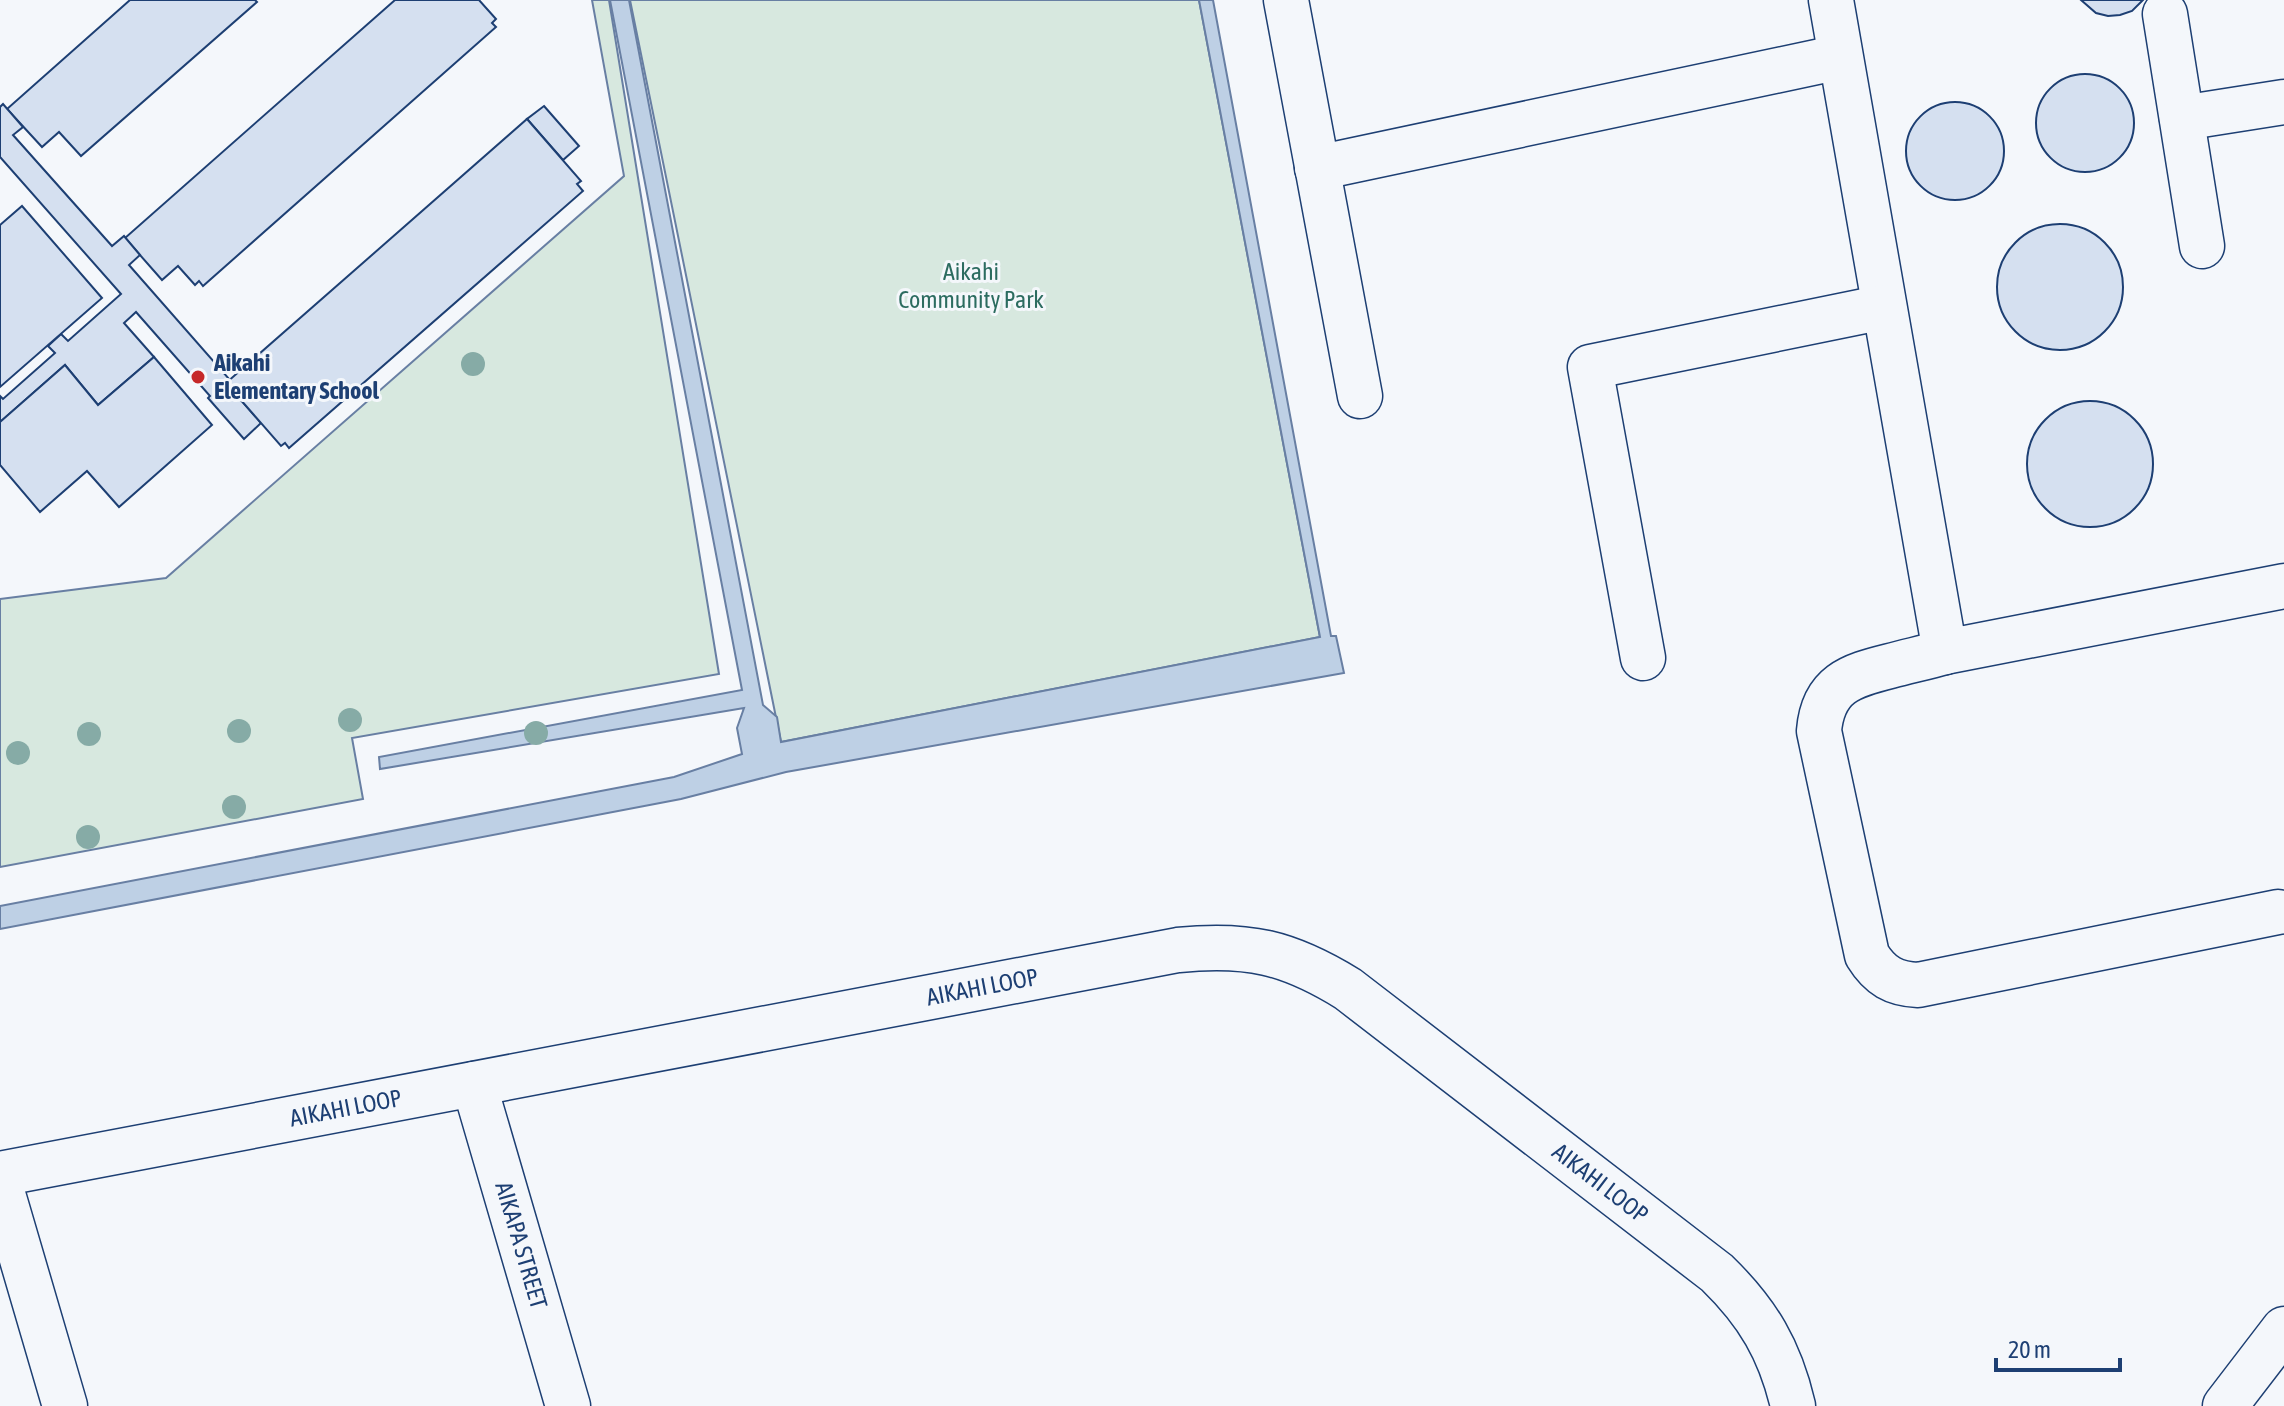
<svg xmlns="http://www.w3.org/2000/svg" width="2284" height="1406" font-family="'Asap Condensed',sans-serif">
<style>
.green{fill:#d7e8df;stroke:#687fa3;stroke-width:2}
.water{fill:#bed0e5;stroke:#687fa3;stroke-width:2}
.building{fill:#d5e0f0;stroke:#1d3f73;stroke-width:2}
.lines{fill:none;stroke-linecap:round;stroke-linejoin:round}
.minor-casing{stroke:#1d3f73;stroke-width:47}
.minor{stroke:#f4f7fb;stroke-width:44}
.tree{fill:#86aba6}
.poi-dot{fill:#c62828;stroke:#f4f7fb;stroke-width:3}
.labels{text-anchor:middle;stroke-width:6;stroke-linejoin:round;paint-order:stroke}
.park-label{font-size:24px;fill:#2c6c60;stroke:#f4f7fb}
.poi-label{font-size:24px;font-weight:bold;fill:#1d3f73;stroke:#f4f7fb;text-anchor:start}
.street-label{font-size:24px;fill:#1d3f73;stroke:#f4f7fb}
</style>
<rect width="100%" height="100%" fill="#f4f7fb"/>
<!-- green -->
<g class="green">
<polygon points="592,0 609,0 719,674 352,738 363,799 0,867 0,599 166,578 624,176"/>
<polygon points="630,0 1199,0 1320,637 781,742"/>
</g>
<!-- water -->
<polygon class="water" points="610,0 629,0 763,705 777,717 781,742 1320,637 1199,0 1213,0 1331,636 1336,636 1344,673 786,772 681,799 0,929 0,906 674,777 742,754 737,728 744,708 380,769 379,757 742,690"/>
<!-- building -->
<g class="building">
<polygon points="130,0 255,0 257,2 81,156 59,132 42,147 7,109"/>
<polygon points="395,0 479,0 496,19 492,23 496,27 203,286 199,281 195,285 178,266 162,280 125,238"/>
<polygon points="2081,0 2143,0 2132,11 2120,15 2108,16 2096,13"/>
<circle cx="2085" cy="123" r="49"/>
<circle cx="1955" cy="151" r="49"/>
<polygon points="3,104 23,127 13,135 112,246 124,236 140,255 129,265 230,380 226,383 261,423 244,439 208,398 210,396 136,312 124,323 154,357 98,405 65,365 0,422 0,396 3,399 55,353 48,346 61,334 68,341 121,294 0,157 0,107"/>
<polygon points="544,106 579,146 563,160 527,119"/>
<polygon points="527,119 581,181 577,184 583,191 289,448 285,443 281,446 226,383"/>
<polygon points="22,206 102,298 0,387 0,225"/>
<circle cx="2060" cy="287" r="63"/>
<polygon points="154,357 212,425 119,507 87,471 40,512 0,465 0,422 65,365 98,405"/>
<circle cx="2090" cy="464" r="63"/>
</g>
<g class="lines">
<!-- minor casing -->
<g class="minor-casing">
<g id="minor">
<polyline points="1286,0 1360,396"/>
<polyline points="1831,0 1945,652 2284,586"/>
<polyline points="2165,14 2202,246"/>
<polyline points="2182,118 2284,102"/>
<polyline points="1317,168 1840,57"/>
<path d="M1945,652C1927,657 1909,661 1890,666C1850,676 1823,684 1819,731L1867,955C1880,976 1894,984 1918,985L2278,912"/>
<polyline points="1643,658 1590,367 1884,307"/>
<path id="s1" d="M474,1084L568,1406"/>
<path id="s2" d="M0,1174L1178,950C1248,943 1288,952 1348,989L1717,1273C1758,1313 1780,1350 1793,1406"/>
<polyline points="0,1184 65,1406"/>
<polyline points="2225,1406 2284,1329"/>
</g>
</g>
<!-- minor -->
<use href="#minor" class="minor"/>
</g>
<!-- trees -->
<g class="tree">
<circle cx="473" cy="364" r="12"/>
<circle cx="350" cy="720" r="12"/>
<circle cx="239" cy="731" r="12"/>
<circle cx="536" cy="733" r="12"/>
<circle cx="89" cy="734" r="12"/>
<circle cx="18" cy="753" r="12"/>
<circle cx="234" cy="807" r="12"/>
<circle cx="88" cy="837" r="12"/>
</g>
<!-- markers -->
<circle class="poi-dot" cx="198" cy="377" r="8"/>
<g class="labels">
<!-- park labels -->
<g class="park-label">
<text x="971" y="280">Aikahi<tspan x="971" dy="28">Community Park</tspan></text>
</g>
<!-- poi labels -->
<g class="poi-label">
<text x="214" y="371">Aikahi<tspan x="214" dy="28">Elementary School</tspan></text>
</g>
<!-- street labels -->
<g class="street-label">
<text dy="8" stroke="none"><textPath href="#s2" startOffset="1000">AIKAHI LOOP</textPath></text>
<text dy="8" stroke="none"><textPath href="#s2" startOffset="352">AIKAHI LOOP</textPath></text>
<text dy="8" stroke="none"><textPath href="#s2" startOffset="1696">AIKAHI LOOP</textPath></text>
<text dy="8" stroke="none"><textPath href="#s1" startOffset="168">AIKAPA STREET</textPath></text>
</g>
</g>
<!-- scale -->
<path d="M1996 1358v12h124v-12" fill="none" stroke="#1d3f73" stroke-width="4"/>
<text x="2008" y="1358" font-size="24" fill="#1d3f73" stroke="#f4f7fb" stroke-width="6" paint-order="stroke">20 m</text>
</svg>
